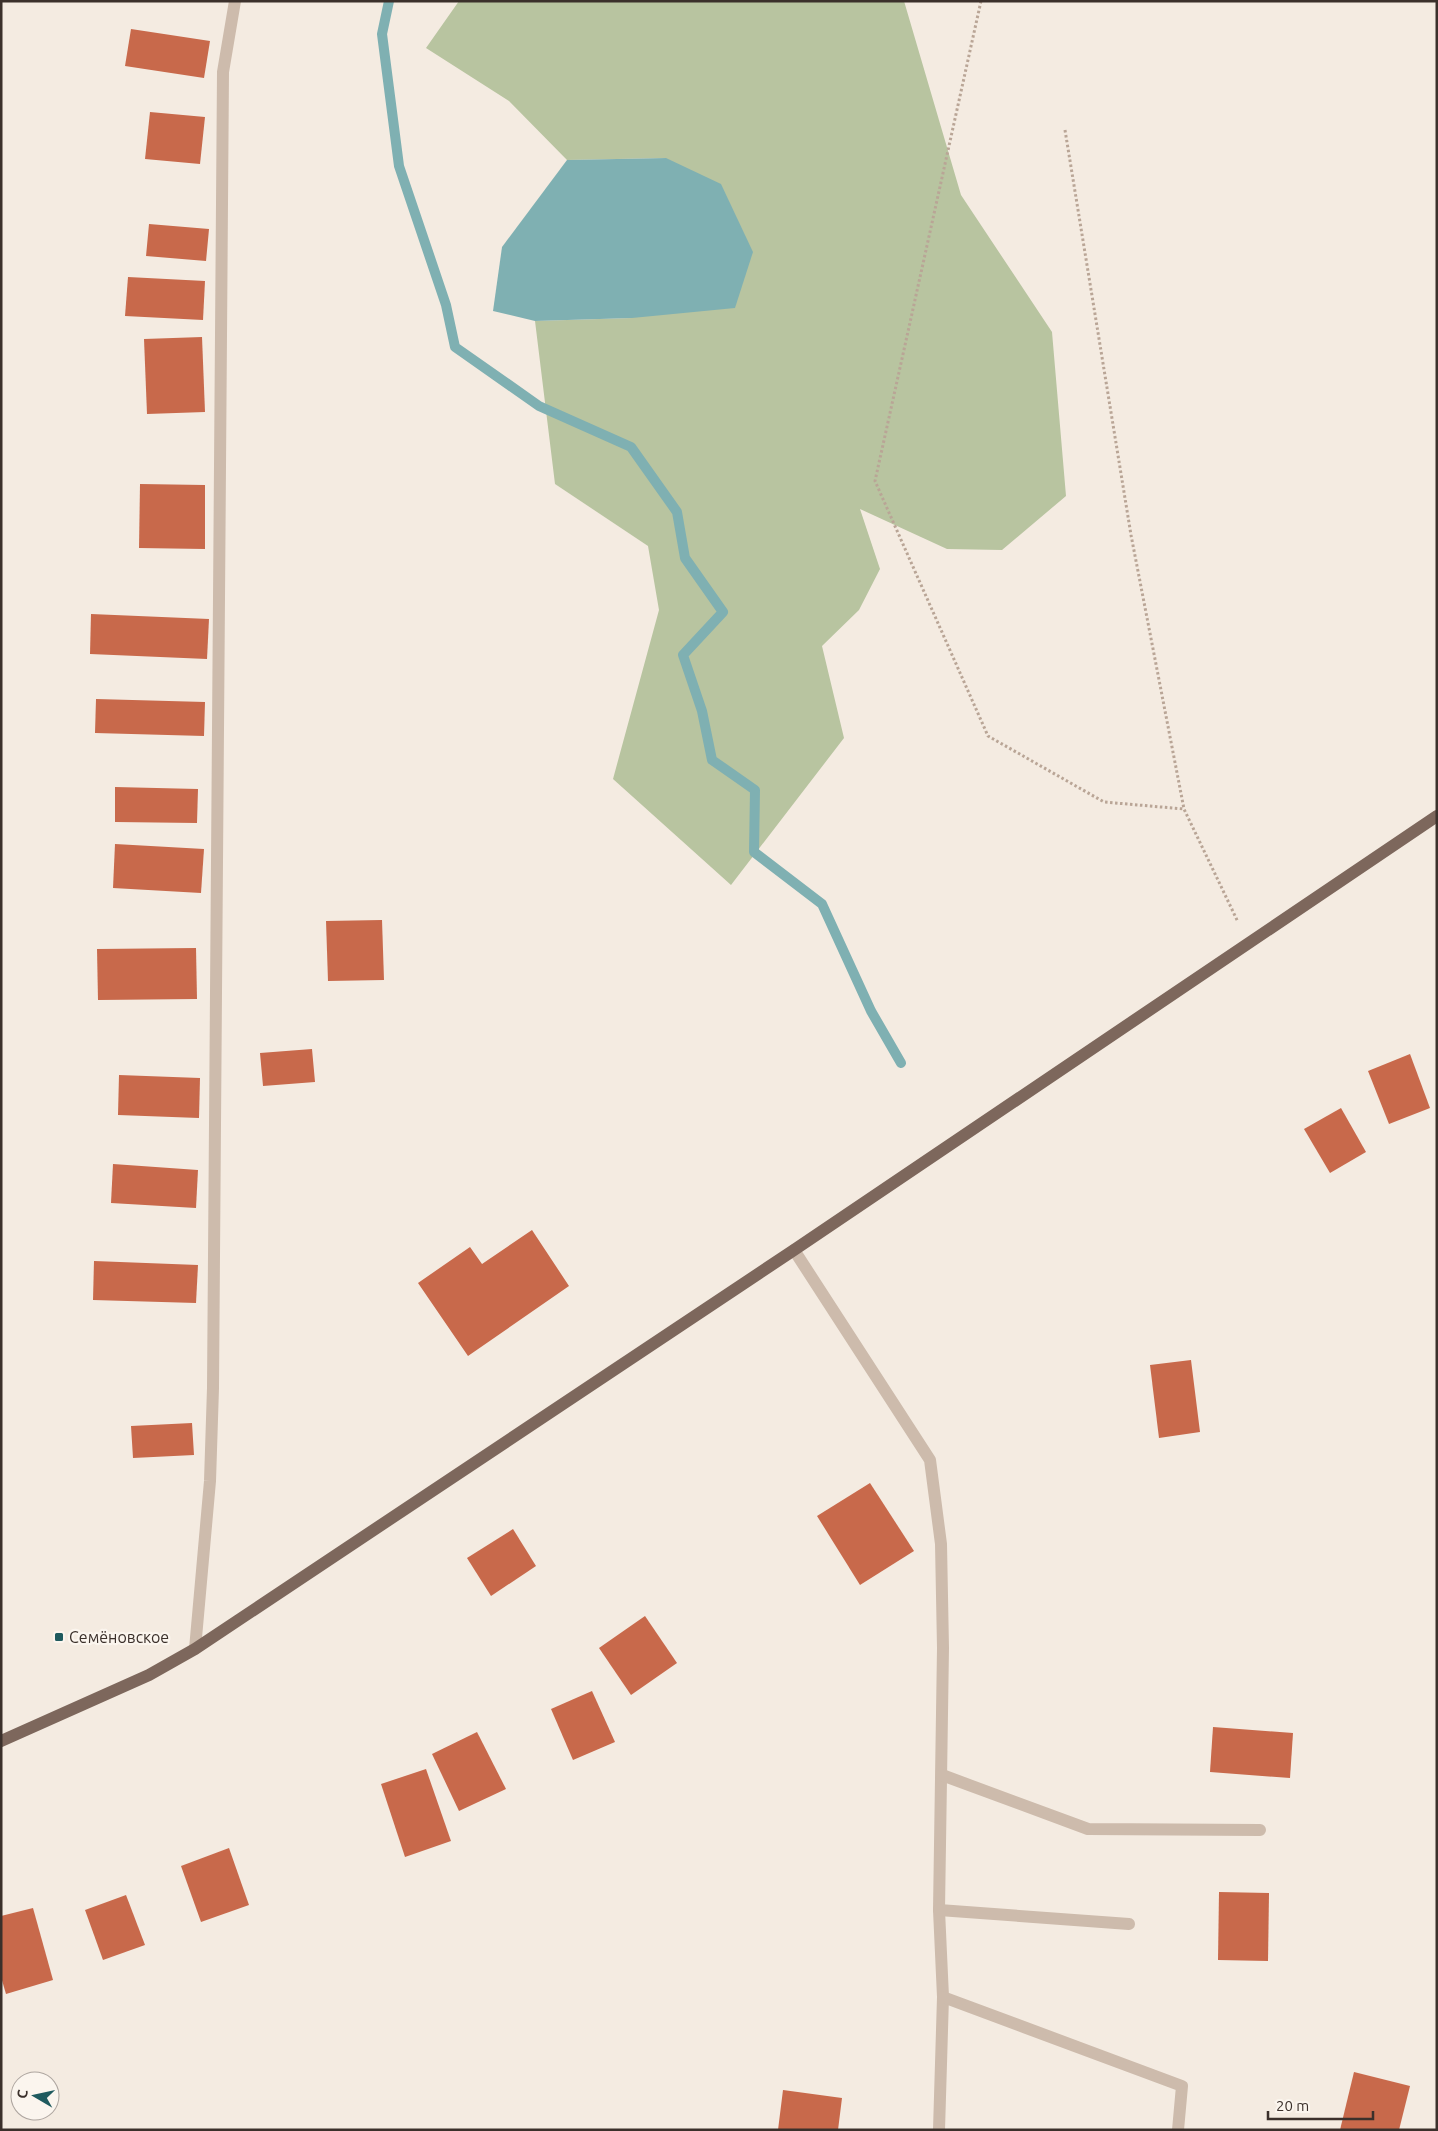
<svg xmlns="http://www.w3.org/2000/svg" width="1438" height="2131" font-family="Ubuntu,sans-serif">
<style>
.green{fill:#b8c4a0}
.water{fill:#7fb0b2}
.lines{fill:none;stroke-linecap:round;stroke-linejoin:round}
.stream{stroke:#7fb0b2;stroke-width:10}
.building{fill:#c8694b}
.path{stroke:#b9a596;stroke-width:3;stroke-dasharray:2.5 2.5;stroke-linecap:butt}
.minor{stroke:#cdbbac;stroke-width:12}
.major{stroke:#7d675c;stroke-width:12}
.poi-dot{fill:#1f5a5e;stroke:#fbf5ee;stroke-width:2}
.labels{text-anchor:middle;stroke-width:4.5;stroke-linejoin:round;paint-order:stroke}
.poi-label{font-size:16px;fill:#3b302b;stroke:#fbf5ee;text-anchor:start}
</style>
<rect width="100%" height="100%" fill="#f4ebe1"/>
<!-- green -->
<polygon class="green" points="459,1 904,1 961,195 1052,332 1066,496 1002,550 947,549 860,509 880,569 859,610 822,646 844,738 731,885 613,779 659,610 648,546 555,484 535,321 632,318 666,158 567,160 509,101 426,48"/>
<!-- water -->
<polygon class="water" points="666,158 721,184 753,252 735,308 632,318 535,321 493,311 502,247 567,160"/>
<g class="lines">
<!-- stream -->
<polyline class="stream" points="389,1 382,34 399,166 446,305 455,347 539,406 631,447 677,512 685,558 723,612 683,655 702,711 712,760 755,790 754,852 822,904 871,1011 901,1063"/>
</g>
<!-- building -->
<g class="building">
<polygon points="131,29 210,41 204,78 125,66"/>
<polygon points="150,112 205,117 200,164 145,159"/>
<polygon points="149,224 209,229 206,261 146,256"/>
<polygon points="128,277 205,281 203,320 125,316"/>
<polygon points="202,337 205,412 147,414 144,339"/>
<polygon points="140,484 205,485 205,549 139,548"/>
<polygon points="91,614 209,619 207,659 90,654"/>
<polygon points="96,699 205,702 204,736 95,733"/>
<polygon points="115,787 198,789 197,823 115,822"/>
<polygon points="115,844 204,849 201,893 113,888"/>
<polygon points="382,920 384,980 328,981 326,921"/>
<polygon points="196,948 197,999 98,1000 97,949"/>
<polygon points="312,1049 315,1082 263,1086 260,1053"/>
<polygon points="1410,1054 1430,1108 1389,1124 1368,1071"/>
<polygon points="119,1075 200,1078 199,1118 118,1115"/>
<polygon points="1341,1108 1366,1152 1330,1173 1304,1129"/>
<polygon points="113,1164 198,1170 196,1208 111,1203"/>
<polygon points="532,1230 569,1286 468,1356 418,1283 470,1247 482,1264"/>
<polygon points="94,1261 198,1265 196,1303 93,1300"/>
<polygon points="1191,1360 1200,1432 1159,1438 1150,1365"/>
<polygon points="192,1423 194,1455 133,1458 131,1426"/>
<polygon points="870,1483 914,1551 860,1585 817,1516"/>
<polygon points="513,1529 536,1566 491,1596 467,1558"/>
<polygon points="645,1616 677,1663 631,1695 599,1648"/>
<polygon points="592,1691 615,1742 573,1760 551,1709"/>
<polygon points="1213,1727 1293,1733 1290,1778 1210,1772"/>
<polygon points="477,1732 506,1789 459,1811 432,1754"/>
<polygon points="426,1769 451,1841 405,1857 381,1784"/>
<polygon points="229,1848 249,1905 201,1922 181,1866"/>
<polygon points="1219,1892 1269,1893 1268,1961 1218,1960"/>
<polygon points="126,1895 145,1945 103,1960 85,1910"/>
<polygon points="33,1908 53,1980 6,1994 1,1977 1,1916"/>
<polygon points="1354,2072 1410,2086 1399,2130 1340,2130"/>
<polygon points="783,2090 842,2098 838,2130 778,2130"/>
</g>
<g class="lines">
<!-- path -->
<g class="path">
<polyline points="981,1 875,481 988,736 1104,802 1184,809"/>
<polyline points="1065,130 1131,535 1184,809 1238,922"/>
</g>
<!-- minor -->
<g class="minor">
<polyline points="794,1250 930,1460 941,1544 943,1648 939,1910 943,1997 939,2130"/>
<polyline points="195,1649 210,1481 213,1388 223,72 235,1"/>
<polyline points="942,1775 1088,1829 1260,1830"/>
<polyline points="939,1910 1129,1924"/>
<polyline points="943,1997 1182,2086 1178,2130"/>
</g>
<!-- major -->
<polyline class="major" points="1,1741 149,1675 195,1649 794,1250 1437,816"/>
</g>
<!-- markers -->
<rect class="poi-dot" x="54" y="1632" width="10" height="10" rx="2.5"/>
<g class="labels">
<!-- poi labels -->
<g class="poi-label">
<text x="69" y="1643">Семёновское</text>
</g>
</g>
<!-- border -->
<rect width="1438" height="2131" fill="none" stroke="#3b302b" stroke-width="5"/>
<!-- north arrow -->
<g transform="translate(35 2096) rotate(279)"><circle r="24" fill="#fbf5ee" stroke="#aea6a0"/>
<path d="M0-4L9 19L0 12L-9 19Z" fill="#1f5a5e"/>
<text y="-8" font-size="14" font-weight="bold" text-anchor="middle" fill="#3b302b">С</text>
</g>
<!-- scale -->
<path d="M1268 2111v8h105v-8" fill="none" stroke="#3b302b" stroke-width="2.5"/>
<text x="1276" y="2111" font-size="15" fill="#3b302b" stroke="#fbf5ee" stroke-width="4" paint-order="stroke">20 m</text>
</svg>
